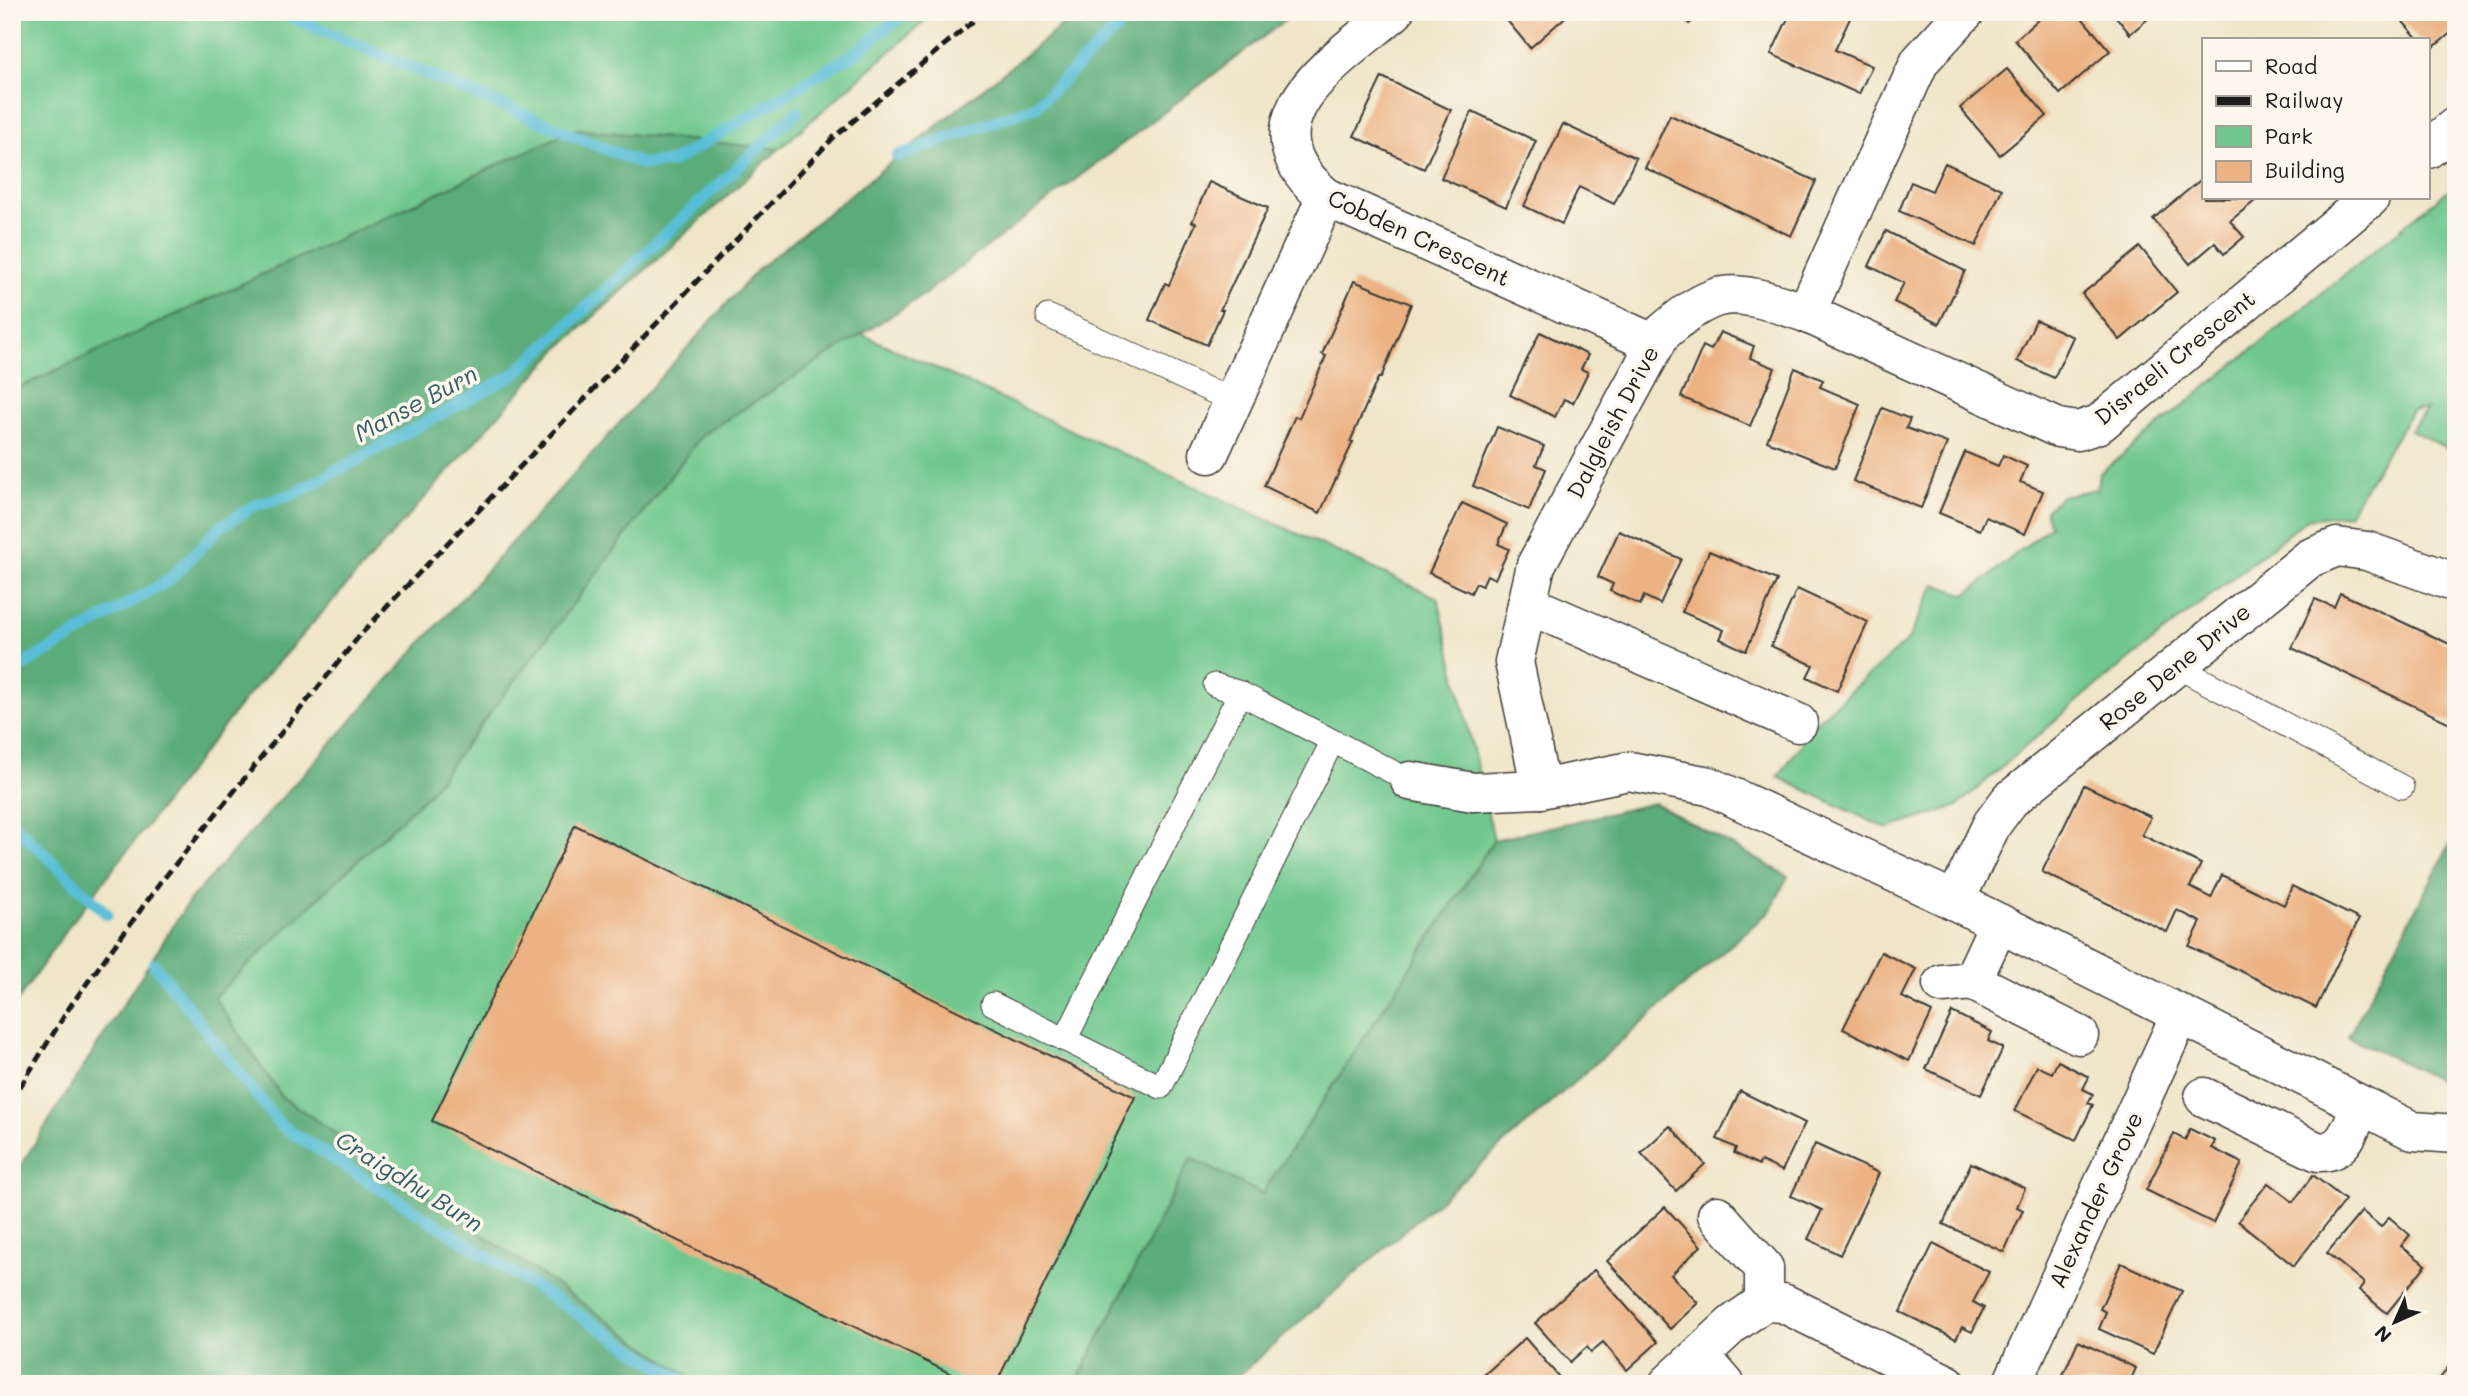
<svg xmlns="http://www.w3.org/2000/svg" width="2468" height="1396" font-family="Mali,sans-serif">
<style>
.green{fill:#71c88e;stroke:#467255;stroke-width:2}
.forest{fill:#5cac79;stroke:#3c644a;stroke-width:2}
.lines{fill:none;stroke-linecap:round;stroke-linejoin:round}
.stream{stroke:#59bed7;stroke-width:12}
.building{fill:#ecb283}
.lane-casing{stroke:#3c3a36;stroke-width:25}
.street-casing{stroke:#3c3a36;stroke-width:41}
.lane{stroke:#fff;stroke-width:23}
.street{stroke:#fff;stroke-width:38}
.rail{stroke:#1c1c1c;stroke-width:5;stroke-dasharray:10 5;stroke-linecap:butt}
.labels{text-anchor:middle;stroke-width:7;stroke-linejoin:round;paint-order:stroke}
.street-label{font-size:23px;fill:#1c1c1c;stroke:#fbf7ec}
.water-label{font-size:24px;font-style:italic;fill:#345d67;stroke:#fbf7ec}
</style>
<rect width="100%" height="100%" fill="#fbf7ec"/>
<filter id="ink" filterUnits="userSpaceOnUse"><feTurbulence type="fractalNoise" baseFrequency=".0143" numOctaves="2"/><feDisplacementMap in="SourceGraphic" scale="14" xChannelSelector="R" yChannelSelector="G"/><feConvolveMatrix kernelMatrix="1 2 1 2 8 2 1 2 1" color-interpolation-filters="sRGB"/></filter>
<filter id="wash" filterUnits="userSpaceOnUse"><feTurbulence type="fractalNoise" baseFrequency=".00686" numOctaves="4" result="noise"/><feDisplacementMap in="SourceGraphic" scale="28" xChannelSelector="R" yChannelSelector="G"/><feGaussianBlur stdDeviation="1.57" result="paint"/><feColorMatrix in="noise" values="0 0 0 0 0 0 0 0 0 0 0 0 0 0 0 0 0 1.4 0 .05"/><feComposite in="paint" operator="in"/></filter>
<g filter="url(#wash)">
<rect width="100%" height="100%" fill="#f0e5c8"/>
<!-- green -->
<g class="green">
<polygon points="12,12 935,12 779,149 575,129 12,391"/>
<polygon points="2456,184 2456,453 2410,430 2427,409 2412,411 2349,514 2307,519 2085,695 1957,806 1887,829 1778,777 1818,720 1909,639 1935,584 1966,595 2050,526 2045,510 2062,496 2097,489 2099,474"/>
<polygon points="861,334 1438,598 1494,840 1262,1194 1191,1159 1076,1384 700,1384 282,1097 213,997 428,794 702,435"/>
</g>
<!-- forest -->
<g class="forest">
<polygon points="1079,12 1296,12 922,296 702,435 428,794 214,997 282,1097 700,1384 12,1384 12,1179 189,901 759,268"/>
<polygon points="575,129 779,149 557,350 245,699 69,926 12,1009 12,391"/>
<polygon points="1654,803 1788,876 1771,910 1229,1384 1076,1384 1191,1158 1262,1194 1494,840"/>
<polygon points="2456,833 2456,1088 2348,1037"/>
</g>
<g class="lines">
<!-- stream -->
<g class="stream">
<polyline points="279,12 642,164 672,162 855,53 906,12"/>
<polyline points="897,156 1035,107 1134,12"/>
<polyline points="12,672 169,580 219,528 257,504 292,495 515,374 797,112"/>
<polyline points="12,823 107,914"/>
<polyline points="154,964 280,1125 688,1384"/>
</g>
</g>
<g id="blocks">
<!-- building -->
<g class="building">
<polygon points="1500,12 1571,12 1530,48"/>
<polygon points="1679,12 1702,12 1689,24"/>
<polygon points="1791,12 1853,12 1835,50 1872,66 1859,94 1771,54"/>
<polygon points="2047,12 2077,12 2110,51 2060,94 2015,40"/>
<polygon points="2112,12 2156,12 2130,34"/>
<polygon points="2402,12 2456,12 2456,33 2453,31 2428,52 2428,40 2419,40 2398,16"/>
<polygon points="2007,69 2047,116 2000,155 1960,108"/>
<polygon points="1382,77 1451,110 1424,169 1354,136"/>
<polygon points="1472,111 1536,141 1506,207 1441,178"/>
<polygon points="1670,115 1816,181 1791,236 1645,168"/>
<polygon points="1563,124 1636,158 1614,204 1579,187 1562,224 1524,206"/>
<polygon points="1945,163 2002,189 1976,246 1899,211 1911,182 1932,191"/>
<polygon points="2204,177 2204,198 2252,198 2255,201 2230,221 2244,237 2224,254 2215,243 2190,264 2153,219"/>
<polygon points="1209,182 1268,208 1220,310 1223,310 1207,345 1149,320 1165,283 1169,285 1183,253 1196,223 1192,222"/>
<polygon points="1886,231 1965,271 1939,324 1894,302 1904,283 1869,266"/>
<polygon points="2140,247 2177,292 2120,340 2082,294"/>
<polygon points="1354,281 1411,304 1381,378 1378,378 1350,442 1353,442 1320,513 1264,486 1295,416 1299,418 1326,356 1322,354"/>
<polygon points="2036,320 2073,337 2054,378 2017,361"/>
<polygon points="1540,332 1588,355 1581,369 1588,372 1573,403 1564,399 1555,417 1510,395"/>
<polygon points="1720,332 1754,346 1750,358 1775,368 1750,426 1681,397 1703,346 1711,350"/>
<polygon points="1795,368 1823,380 1820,387 1860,404 1835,468 1767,441"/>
<polygon points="1882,408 1910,419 1906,428 1947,443 1921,508 1853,481"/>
<polygon points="1497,427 1544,446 1536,465 1546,469 1529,510 1473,486"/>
<polygon points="1965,452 1998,466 2003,455 2027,466 2020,482 2043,491 2025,534 1986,517 1980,530 1939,513"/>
<polygon points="1462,503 1507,524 1498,544 1509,549 1495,579 1487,575 1482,586 1476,583 1471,593 1429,573"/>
<polygon points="1619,531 1681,559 1660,604 1644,596 1640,605 1610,591 1613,584 1598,577"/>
<polygon points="1709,551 1777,580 1746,651 1720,639 1724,630 1682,612"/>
<polygon points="1797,589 1868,622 1837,691 1807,677 1813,665 1771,646"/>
<polygon points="2340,593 2456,647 2456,726 2292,648 2315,599 2334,607"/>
<polygon points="2084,785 2151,817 2142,835 2201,864 2190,887 2211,898 2222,875 2284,905 2292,886 2359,919 2316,1008 2189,946 2201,922 2177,910 2167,932 2042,872"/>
<polygon points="575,825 1135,1097 996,1384 972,1384 432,1121"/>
<polygon points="1881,952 1916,969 1902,997 1932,1012 1909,1061 1843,1029"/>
<polygon points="1952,1012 1992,1032 1988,1041 2003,1048 1981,1095 1926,1069"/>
<polygon points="2058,1061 2089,1077 2083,1089 2093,1094 2088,1103 2093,1105 2076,1140 2015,1111 2037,1066 2052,1073"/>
<polygon points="1740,1091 1805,1123 1782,1171 1761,1161 1759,1165 1734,1153 1736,1148 1717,1139"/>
<polygon points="1670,1126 1705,1164 1676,1191 1641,1153"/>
<polygon points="2190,1129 2215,1141 2212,1148 2242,1163 2213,1223 2146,1190 2174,1134 2185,1140"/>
<polygon points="1815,1144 1879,1173 1840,1255 1808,1239 1822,1210 1791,1196"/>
<polygon points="1971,1163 2025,1188 2017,1207 2023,1210 2004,1252 1943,1224"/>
<polygon points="2313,1175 2345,1200 2294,1266 2238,1221 2268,1183 2293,1202"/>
<polygon points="1665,1207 1701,1246 1671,1275 1698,1303 1670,1329 1607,1261"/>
<polygon points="2362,1211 2381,1227 2389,1217 2410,1235 2401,1246 2426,1265 2387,1313 2359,1290 2364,1283 2327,1253"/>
<polygon points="1933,1244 1989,1272 1973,1302 1984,1308 1972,1332 1962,1327 1956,1339 1900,1312"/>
<polygon points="2121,1263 2182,1291 2153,1354 2099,1329 2106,1312 2100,1309"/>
<polygon points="1594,1270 1658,1342 1627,1370 1603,1342 1591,1352 1587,1347 1570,1362 1535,1323"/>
<polygon points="1525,1338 1565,1384 1474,1384"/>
<polygon points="2078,1341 2136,1368 2129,1384 2059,1384"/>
<polygon points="2452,1362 2456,1365 2456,1384 2436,1384"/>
</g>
</g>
</g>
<g filter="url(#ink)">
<use href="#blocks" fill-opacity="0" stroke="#3c3a36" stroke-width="2"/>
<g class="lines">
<!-- lane casing -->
<g class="lane-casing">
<g id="lane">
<polyline points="1048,316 1233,401"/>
<polyline points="2176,666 2402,787"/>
<polyline points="1215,685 1240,693 1410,781"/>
<polyline points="993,1004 1161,1087 1332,742"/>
<polyline points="1065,1040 1240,693"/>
</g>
</g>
<!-- street casing -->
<g class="street-casing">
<g id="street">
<path d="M1394,12C1336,61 1235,122 1326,197L1655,344"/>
<polyline points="2428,149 2456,126"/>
<polyline points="1806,313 2058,428 2078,431 2099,424 2370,198"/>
<polyline points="1209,454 1326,197"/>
<polyline points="1527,604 1798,723"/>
<polyline points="1410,781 1473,792 1541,789 1629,771 1709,786 1955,901 2413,1131 2456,1134"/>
<path d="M1541,789L1514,662L1536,565L1661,334C1677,320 1695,305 1715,298C1741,289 1781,305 1806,313L1920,61L1965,12"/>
<polyline points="1955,901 1992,824 2010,800 2310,558 2337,547 2367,551 2456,583"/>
<polyline points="1972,981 1999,923"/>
<polyline points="1942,984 1972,981 2079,1035"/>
<path d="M2204,1097L2318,1152C2346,1153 2351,1126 2361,1105"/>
<polyline points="1717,1215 1764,1268 1764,1302"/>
<polyline points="1700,1355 1725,1384"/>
<polyline points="1668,1384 1733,1324 1764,1302 1783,1303 1947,1384"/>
<polyline points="2012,1384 2180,1015"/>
</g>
</g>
<!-- lane -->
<use href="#lane" class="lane"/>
<!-- street -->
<use href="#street" class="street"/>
<!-- rail -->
<polyline class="rail" points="12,1100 71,1005 161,882 361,634 834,137 984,12"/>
</g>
</g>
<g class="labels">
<!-- street labels -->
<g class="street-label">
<text transform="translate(1419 238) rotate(25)" y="8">Cobden Crescent</text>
<text transform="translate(2175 358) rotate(-39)" y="8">Disraeli Crescent</text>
<text transform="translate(1613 422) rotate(-62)" y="8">Dalgleish Drive</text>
<text transform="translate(2175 667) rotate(-39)" y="8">Rose Dene Drive</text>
<text transform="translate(2096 1200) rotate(-65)" y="8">Alexander Grove</text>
</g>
<!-- water labels -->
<g class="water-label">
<text transform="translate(416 404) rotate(-28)" y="8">Manse Burn</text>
<text transform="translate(409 1182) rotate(32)" y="8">Craigdhu Burn</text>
</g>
</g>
<!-- margin -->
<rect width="2468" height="1396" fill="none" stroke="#fbf7ec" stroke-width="42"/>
<!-- legend -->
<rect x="2202" y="38" width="228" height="161" fill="#fbf7ec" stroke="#a29f99" stroke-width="2"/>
<rect x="2216" y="61" width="35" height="10" fill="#ffffff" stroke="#a29f99" stroke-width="2"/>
<text x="2265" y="74" font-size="21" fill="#1c1c1c">Road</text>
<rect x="2216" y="96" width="35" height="10" fill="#1c1c1c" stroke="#a29f99" stroke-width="2"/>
<text x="2265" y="108" font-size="21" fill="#1c1c1c">Railway</text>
<rect x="2216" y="126" width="35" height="21" fill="#71c88e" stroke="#a29f99" stroke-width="2"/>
<text x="2265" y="144" font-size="21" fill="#1c1c1c">Park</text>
<rect x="2216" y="161" width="35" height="21" fill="#ecb283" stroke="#a29f99" stroke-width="2"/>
<text x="2265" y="178" font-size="21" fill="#1c1c1c">Building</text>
<!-- north arrow -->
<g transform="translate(2395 1322) rotate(225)" stroke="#fbf7ec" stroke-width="5" paint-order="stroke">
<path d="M0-5L12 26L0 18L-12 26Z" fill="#1c1c1c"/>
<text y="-10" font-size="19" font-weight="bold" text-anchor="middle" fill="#1c1c1c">N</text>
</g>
</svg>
